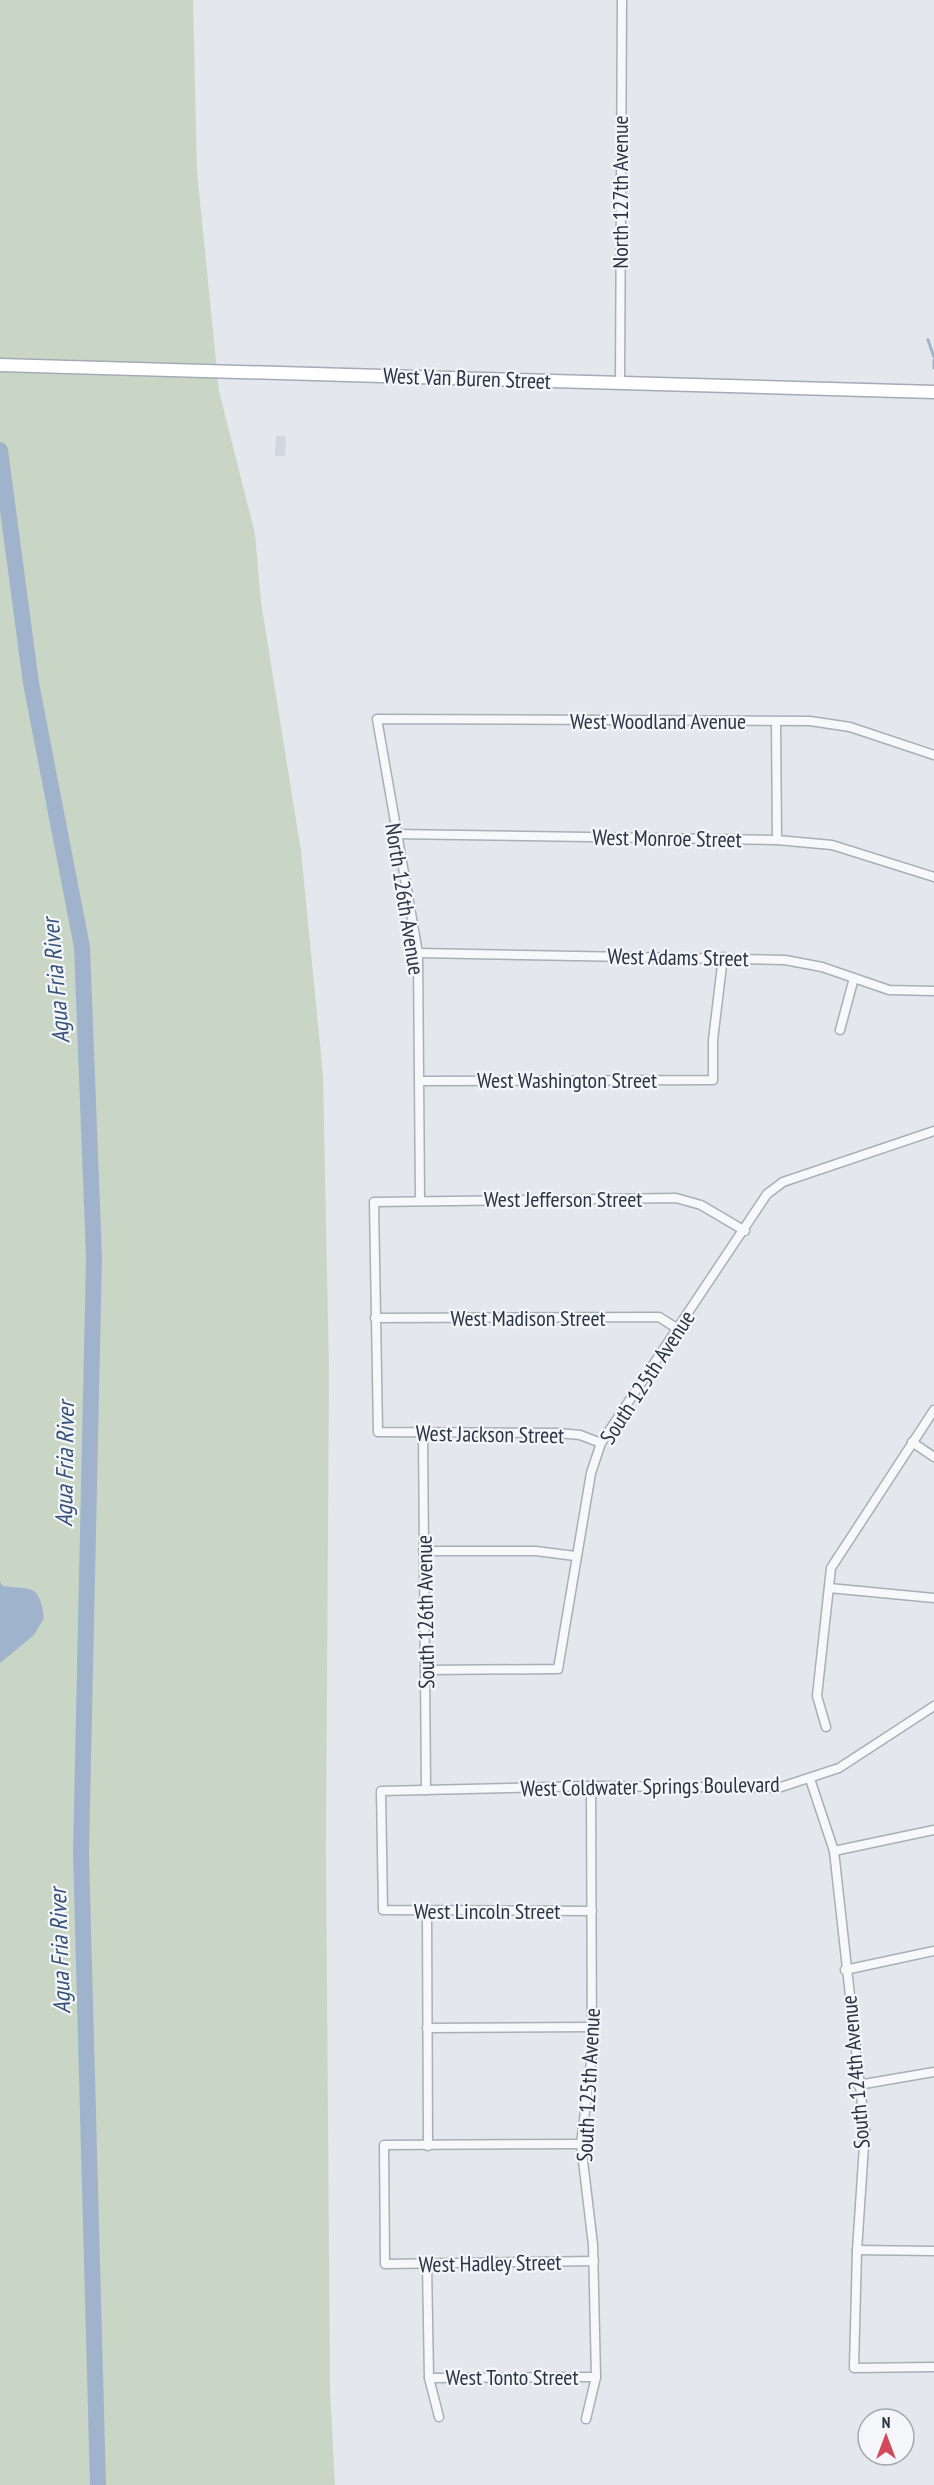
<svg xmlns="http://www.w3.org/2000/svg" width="934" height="2485" font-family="'PT Sans Narrow',sans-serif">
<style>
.built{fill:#d2d6de}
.green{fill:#c9d6c5}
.water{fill:#9fb4cc}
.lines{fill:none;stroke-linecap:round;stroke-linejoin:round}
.stream{stroke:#9fb4cc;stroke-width:3}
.river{stroke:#9fb4cc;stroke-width:16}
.minor-casing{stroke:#a9aeb7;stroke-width:11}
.primary-casing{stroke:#a3abb8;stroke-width:15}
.minor{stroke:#f7f8fa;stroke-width:8}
.primary{stroke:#fff;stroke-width:12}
.labels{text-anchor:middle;stroke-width:4.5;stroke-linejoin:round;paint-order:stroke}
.street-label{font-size:22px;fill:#2b3445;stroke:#f4f6f9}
.water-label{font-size:24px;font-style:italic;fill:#34527a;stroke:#f4f6f9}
</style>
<rect width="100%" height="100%" fill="#e4e7ec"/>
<!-- built -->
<polygon class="built" points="276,436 286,436 285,456 275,456"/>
<!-- green -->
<polygon class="green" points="0,0 193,0 197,172 219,391 255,534 261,602 301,851 323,1075 329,1371 326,1849 330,2391 335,2485 0,2485"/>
<!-- water -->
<path class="water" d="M0,1582L3,1586C34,1590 39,1584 44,1618L34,1635L0,1663Z"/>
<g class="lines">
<!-- stream -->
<g class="stream">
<polyline points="928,340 934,357"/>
<polyline points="934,368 934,360"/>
</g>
<!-- river -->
<polyline class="river" points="0,450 31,683 82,947 94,1257 81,1853 98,2485"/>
<!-- minor casing -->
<g class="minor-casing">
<g id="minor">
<polyline points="620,383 622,0"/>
<polyline points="776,722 777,840"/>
<polyline points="395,834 777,840 832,845 934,877"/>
<polyline points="418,953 785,960 822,967 889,990 934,991"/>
<polyline points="840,1030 854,978"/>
<polyline points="420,1081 713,1080 713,1040 723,957"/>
<polyline points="420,1200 418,953 377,719 810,721 850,727 934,755"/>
<polyline points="375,1318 659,1317 678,1329"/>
<polyline points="423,1434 426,1790"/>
<polyline points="912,1442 934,1457"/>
<polyline points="601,1443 580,1435 558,1433 378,1432 374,1202 676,1198 701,1205 745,1231"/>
<polyline points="423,1551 536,1551 575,1556"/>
<polyline points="829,1588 934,1598"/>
<polyline points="427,1670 558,1669 591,1473 601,1443 767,1194 783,1182 934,1131"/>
<polyline points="826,1727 817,1696 831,1568 934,1410"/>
<polyline points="810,1779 834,1851 865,2131 857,2250 854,2368 934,2367"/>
<polyline points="834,1851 934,1830"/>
<polyline points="427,1910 428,2146"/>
<polyline points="592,1911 383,1910 381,1791 591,1786 778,1788 839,1768 934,1706"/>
<polyline points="845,1970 934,1951"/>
<polyline points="427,2028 592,2027"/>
<polyline points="858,2085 934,2072"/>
<polyline points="581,2144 384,2145 385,2264 594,2261"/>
<polyline points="857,2250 934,2251"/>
<polyline points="427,2265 429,2378 439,2417"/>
<polyline points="429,2378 596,2377"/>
<polyline points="586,2419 596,2377 593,2245 581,2144 592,2054 591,1786"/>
</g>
</g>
<!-- primary casing -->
<g class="primary-casing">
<polyline id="primary" points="0,365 934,392"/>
</g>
<!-- minor -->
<use href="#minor" class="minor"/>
<!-- primary -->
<use href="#primary" class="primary"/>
</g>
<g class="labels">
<!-- street labels -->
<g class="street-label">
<text transform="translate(620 192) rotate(-90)" y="8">North 127th Avenue</text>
<text transform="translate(467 378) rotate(2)" y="8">West Van Buren Street</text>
<text x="658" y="729">West Woodland Avenue</text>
<text transform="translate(667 838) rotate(1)" y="8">West Monroe Street</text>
<text transform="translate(405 899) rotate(81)" y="8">North 126th Avenue</text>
<text transform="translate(678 957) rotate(1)" y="8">West Adams Street</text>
<text x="567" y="1088">West Washington Street</text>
<text x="563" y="1207">West Jefferson Street</text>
<text x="528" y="1326">West Madison Street</text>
<text transform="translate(647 1377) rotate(-57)" y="8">South 125th Avenue</text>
<text transform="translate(490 1434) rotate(1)" y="8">West Jackson Street</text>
<text transform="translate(425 1612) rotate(-91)" y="8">South 126th Avenue</text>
<text transform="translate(650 1786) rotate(-1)" y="8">West Coldwater Springs Boulevard</text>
<text x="487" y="1919">West Lincoln Street</text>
<text transform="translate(855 2072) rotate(-95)" y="8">South 124th Avenue</text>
<text transform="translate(588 2085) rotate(-87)" y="8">South 125th Avenue</text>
<text transform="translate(490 2263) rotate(-1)" y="8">West Hadley Street</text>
<text x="512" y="2385">West Tonto Street</text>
</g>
<!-- water labels -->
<g class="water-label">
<text transform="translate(56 981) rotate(-95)" y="8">Agua Fria River</text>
<text transform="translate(65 1464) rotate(-89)" y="8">Agua Fria River</text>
<text transform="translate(60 1951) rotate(-92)" y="8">Agua Fria River</text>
</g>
</g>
<!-- north arrow -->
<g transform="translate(886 2437)"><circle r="28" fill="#f4f6f9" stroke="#a4a8b1" stroke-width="1.5"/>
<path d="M0-4.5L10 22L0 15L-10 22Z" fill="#d1495b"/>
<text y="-9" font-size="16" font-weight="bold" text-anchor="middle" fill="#2b3445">N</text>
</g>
</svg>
